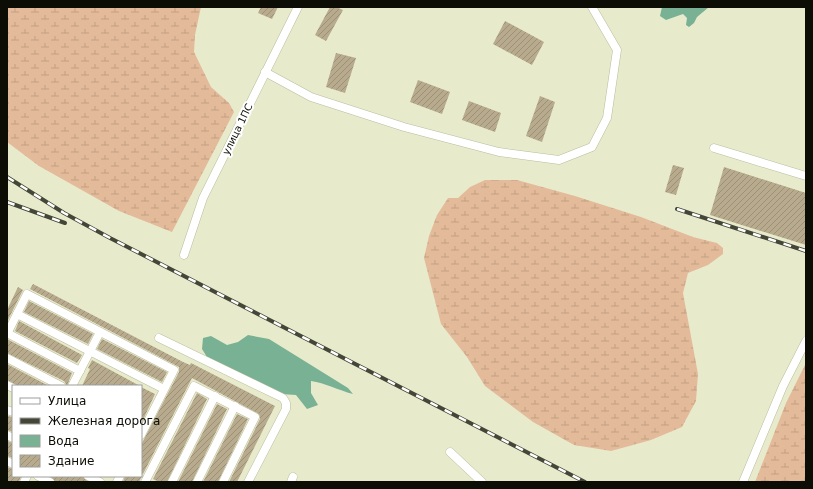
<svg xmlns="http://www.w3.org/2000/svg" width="813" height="489" font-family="'DejaVu Sans',sans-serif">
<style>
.wetland{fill:url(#wetland-marsh)}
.water{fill:#78b194}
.building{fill:url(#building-hatch)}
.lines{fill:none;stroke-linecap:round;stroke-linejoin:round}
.minor-casing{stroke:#babd9e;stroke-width:9}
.minor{stroke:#fff;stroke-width:8}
.rail-casing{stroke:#444637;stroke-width:4}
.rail{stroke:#fff;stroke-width:2.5;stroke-dasharray:8;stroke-linecap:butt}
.labels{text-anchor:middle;stroke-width:4;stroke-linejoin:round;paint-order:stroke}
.street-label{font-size:10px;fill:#0c0d04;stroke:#fff}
</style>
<defs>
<pattern id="wetland-marsh" width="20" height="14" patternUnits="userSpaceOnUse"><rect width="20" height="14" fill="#e4bb9a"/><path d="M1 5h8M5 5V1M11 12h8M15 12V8" fill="none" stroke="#c2a083"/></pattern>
<pattern id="building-hatch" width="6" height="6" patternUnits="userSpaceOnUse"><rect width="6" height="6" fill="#b7aa8d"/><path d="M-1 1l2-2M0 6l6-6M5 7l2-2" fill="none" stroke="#9c9178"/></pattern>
</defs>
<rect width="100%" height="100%" fill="#e8ebcb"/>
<!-- wetland -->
<g class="wetland">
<polygon points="7,7 201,7 195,35 194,52 211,87 229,103 234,112 172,232 119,211 39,166 7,142"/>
<polygon points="485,180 517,180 575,196 641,217 693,237 717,243 723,248 723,254 708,265 688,273 683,293 698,374 696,401 682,427 651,440 611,451 574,445 533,422 485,386 467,357 441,324 424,258 429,236 437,215 448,198 458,198 470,187"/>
<polygon points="806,363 806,482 755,482 786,403"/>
</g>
<!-- water -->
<g class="water">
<polygon points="662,7 709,7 697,17 694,23 689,27 686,25 687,18 683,14 666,20 660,16"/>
<path d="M248,335L269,339L348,388L353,394C338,390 325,383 311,381V393L318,405L307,409L296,395L281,394L207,357L202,349L203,338L211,336L227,345L238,342Z"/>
</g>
<!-- building -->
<g class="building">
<polygon points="261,7 278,7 272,19 258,13"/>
<polygon points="330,7 336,7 343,10 326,41 315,35"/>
<polygon points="505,21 544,42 532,65 493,44"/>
<polygon points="336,53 356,58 345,93 326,87"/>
<polygon points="418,80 450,92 442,114 410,102"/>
<polygon points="540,96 555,102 542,142 526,136"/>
<polygon points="469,101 501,113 495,132 462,120"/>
<polygon points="673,165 684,168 676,195 665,192"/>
<polygon points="724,167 806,193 806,245 710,215"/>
<polygon points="33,284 183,362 190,365 191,363 275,406 237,482 229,482 260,419 259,414 192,378 143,474 141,473 141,445 179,372 179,367 30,289"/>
<polygon points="18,287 23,290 7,322 7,310"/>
<polygon points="29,301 93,334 88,344 24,312"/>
<polygon points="19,321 82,355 77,363 15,331"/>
<polygon points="7,339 72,373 67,386 64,381 7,353"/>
<polygon points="102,339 167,372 162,382 97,349"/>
<polygon points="92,360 140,386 82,386 90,369 88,368"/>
<polygon points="7,364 49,386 18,386 7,380"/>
<polygon points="141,387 155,394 143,420 141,419"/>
<polygon points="197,393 207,399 167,482 159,482 153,479"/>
<polygon points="217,404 227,409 192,482 178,482"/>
<polygon points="237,414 248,419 218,482 203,482"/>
<polygon points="7,416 13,417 13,432 7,430"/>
<polygon points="7,441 13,443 13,458 7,456"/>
<polygon points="7,467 13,469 13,476 21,476 19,482 7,482"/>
<polygon points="50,476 83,476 88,482 55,482"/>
<polygon points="125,476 142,476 139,482 123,482"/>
</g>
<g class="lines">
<!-- minor casing -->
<g class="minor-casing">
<g id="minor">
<polyline points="265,72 311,97 404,127 499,152 559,160 592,147 607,118 617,50 592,7"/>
<polyline points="714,148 806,176"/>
<polyline points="184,255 203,198 298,7"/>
<polyline points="17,314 164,389"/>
<polyline points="7,333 80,371"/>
<polyline points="7,334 27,294 174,370 141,435"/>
<polyline points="159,338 283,398 286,403 286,409 248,482"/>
<polyline points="7,358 61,386"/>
<polyline points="7,385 13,388"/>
<polyline points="72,386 100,332"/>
<polyline points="7,410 13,412"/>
<polyline points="7,435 13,438"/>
<polyline points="450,452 482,482"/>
<polyline points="7,461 13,464"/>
<polyline points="38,476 50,482"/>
<polyline points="88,476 100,482"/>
<polyline points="24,482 27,476"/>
<polyline points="117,482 120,476"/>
<polyline points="145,482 194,386 255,417 223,482"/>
<polyline points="172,482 215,396"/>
<polyline points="197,482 235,406"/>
<polyline points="291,482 293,477"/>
<polyline points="743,482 783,386 806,341"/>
</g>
</g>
<!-- minor -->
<use href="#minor" class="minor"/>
<!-- rail casing -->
<g class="rail-casing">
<g id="rail">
<polyline points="7,177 64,213 110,238 585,482"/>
<polyline points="7,202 65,223"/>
<polyline points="677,209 806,251"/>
</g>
</g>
<!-- rail -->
<use href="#rail" class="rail"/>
</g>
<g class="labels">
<!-- street labels -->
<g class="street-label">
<text transform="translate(237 129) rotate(-64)" y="4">улица 1ПС</text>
</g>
</g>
<!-- border -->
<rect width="813" height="489" fill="none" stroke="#0c0d04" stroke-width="16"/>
<!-- legend -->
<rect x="12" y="385" width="130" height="92" fill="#ffffff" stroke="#9e9e9b"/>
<rect x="20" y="398" width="20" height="6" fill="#ffffff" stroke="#9e9e9b"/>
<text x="48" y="405" font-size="12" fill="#0c0d04">Улица</text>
<rect x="20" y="418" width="20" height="6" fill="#444637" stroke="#9e9e9b"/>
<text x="48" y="425" font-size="12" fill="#0c0d04">Железная дорога</text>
<rect x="20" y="435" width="20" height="12" fill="#78b194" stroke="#9e9e9b"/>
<text x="48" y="445" font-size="12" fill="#0c0d04">Вода</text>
<rect x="20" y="455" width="20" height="12" fill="url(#building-hatch)" stroke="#9e9e9b"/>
<text x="48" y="465" font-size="12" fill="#0c0d04">Здание</text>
</svg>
